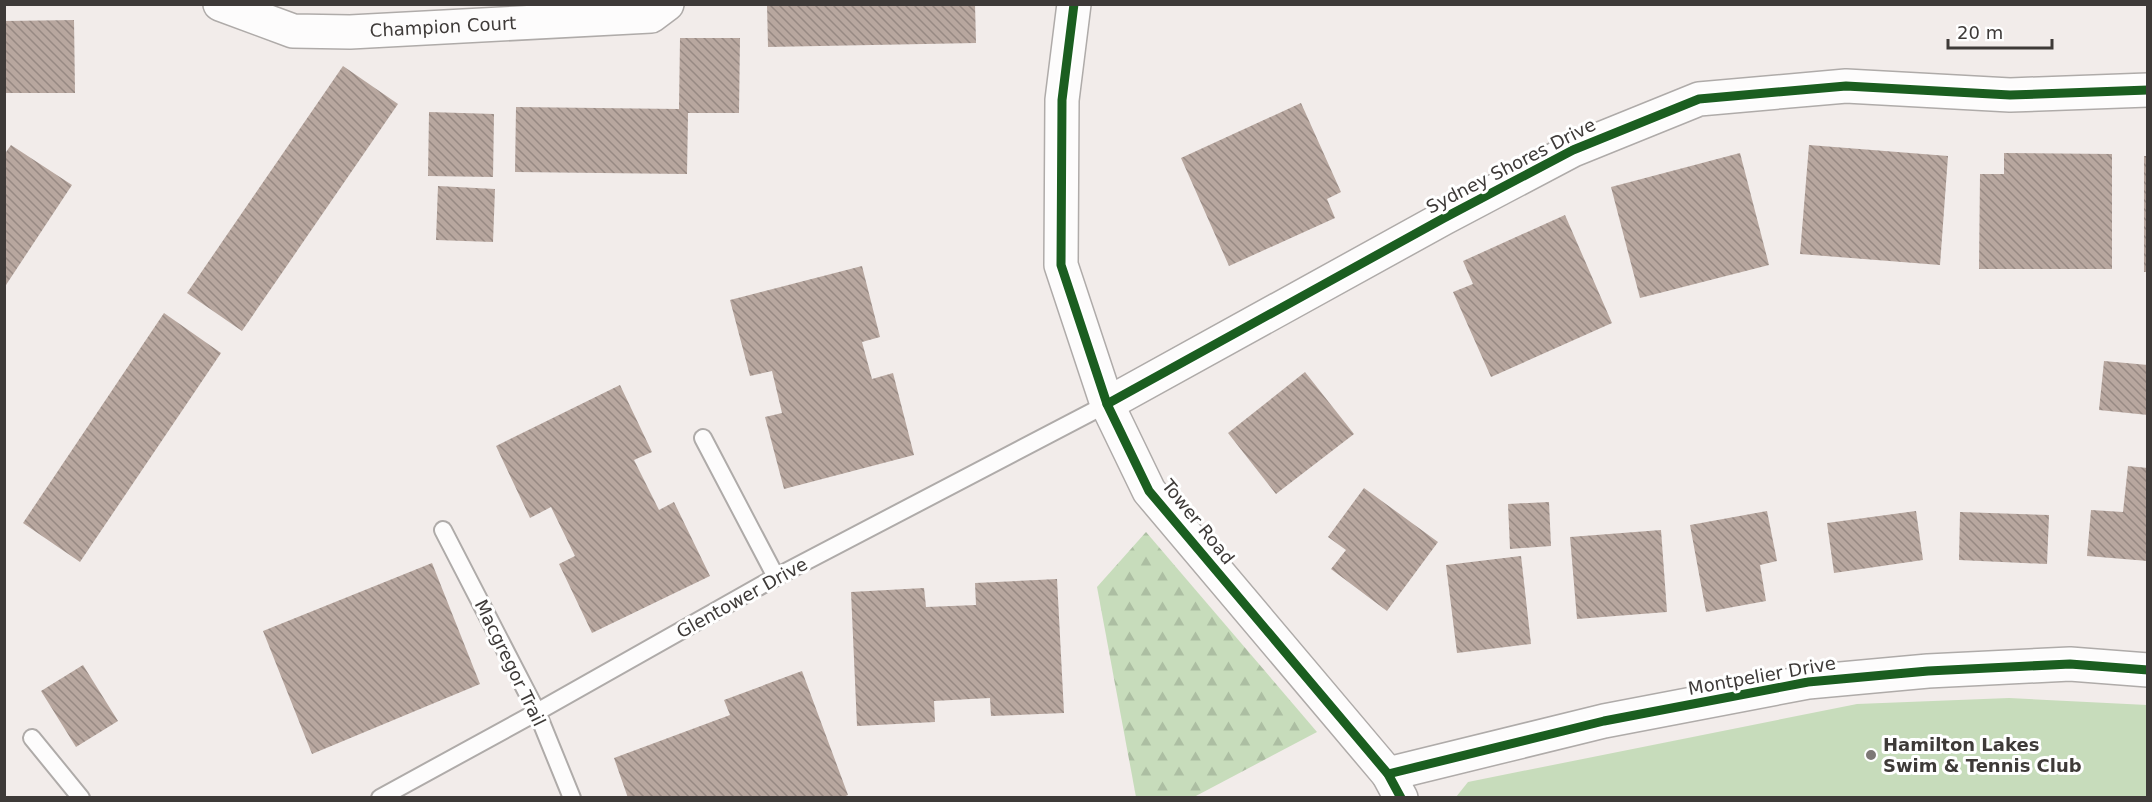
<svg xmlns="http://www.w3.org/2000/svg" width="2152" height="802" font-family="'DejaVu Sans',sans-serif">
<style>
.grass{fill:#c7dcbb}
.forest{fill:url(#forest-firs)}
.building{fill:url(#building-back-hatch)}
.lines{fill:none;stroke-linecap:round;stroke-linejoin:round}
.lane-casing{stroke:#afaba9;stroke-width:20}
.street-casing{stroke:#afaba9;stroke-width:36}
.secondary-casing{stroke:#afaba9;stroke-width:36}
.lane{stroke:#fdfcfc;stroke-width:16}
.street{stroke:#fdfcfc;stroke-width:33}
.secondary{stroke:#fdfcfc;stroke-width:33}
.cycleway-casing{stroke:#fff;stroke-width:13}
.cycleway{stroke:#1b5e20;stroke-width:9}
.poi-dot{fill:#7d7876;stroke:#fff;stroke-width:2}
.labels{text-anchor:middle;stroke-width:6;stroke-linejoin:round;paint-order:stroke}
.street-label{font-size:18px;fill:#3e3a38;stroke:#fff}
.poi-label{font-size:18px;font-weight:bold;fill:#3e3a38;stroke:#fff;text-anchor:start}
</style>
<defs>
<pattern id="forest-firs" width="22" height="20" patternUnits="userSpaceOnUse" patternTransform="scale(1.5)"><rect width="22" height="20" fill="#c7dcbb"/><path d="M5 1l3.5 6h-7zM16 11l3.5 6h-7z" fill="#acbea2"/></pattern>
<pattern id="building-back-hatch" width="6" height="6" patternUnits="userSpaceOnUse" patternTransform="scale(1.5)"><rect width="6" height="6" fill="#b8a79f"/><path d="M-1 5l2 2M0 0l6 6M5-1l2 2" fill="none" stroke="#978983"/></pattern>
</defs>
<rect width="100%" height="100%" fill="#f2ecea"/>
<!-- grass -->
<polygon class="grass" points="2009,698 2147,705 2147,797 1456,797 1468,782 1857,704"/>
<!-- forest -->
<polygon class="forest" points="1146,532 1317,732 1194,797 1136,797 1097,587"/>
<!-- building -->
<g class="building">
<polygon points="767,4 975,4 976,43 768,47"/>
<polygon points="74,20 75,93 5,93 5,21"/>
<polygon points="680,38 740,38 739,113 688,113 687,174 515,172 516,107 679,109"/>
<polygon points="343,66 398,104 242,331 187,293"/>
<polygon points="1301,103 1341,192 1327,199 1335,218 1229,266 1181,158"/>
<polygon points="429,112 494,114 493,177 428,176"/>
<polygon points="11,145 72,185 4,288 4,155"/>
<polygon points="1809,145 1948,156 1940,265 1800,254"/>
<polygon points="1740,153 1769,265 1640,298 1611,187"/>
<polygon points="2004,153 2112,154 2112,269 1979,269 1980,174 2004,174"/>
<rect x="2144" y="156" width="4" height="116"/>
<polygon points="438,186 495,189 493,242 436,240"/>
<polygon points="1565,215 1612,323 1491,377 1453,292 1473,284 1463,261"/>
<polygon points="862,266 880,337 862,342 872,379 893,373 914,455 784,489 765,417 782,413 772,371 750,376 730,300"/>
<polygon points="164,313 221,353 80,562 23,523"/>
<polygon points="2104,361 2148,365 2148,415 2099,410"/>
<polygon points="1305,372 1354,434 1276,494 1228,433"/>
<polygon points="620,385 652,452 634,460 659,510 674,502 710,576 592,633 559,564 575,556 551,507 530,518 496,446"/>
<polygon points="2128,466 2148,468 2148,561 2087,556 2091,510 2123,512"/>
<polygon points="1364,488 1438,542 1387,611 1331,569 1346,550 1328,537"/>
<polygon points="1549,502 1551,546 1510,549 1508,504"/>
<polygon points="1767,511 1777,561 1760,565 1766,601 1706,612 1690,525"/>
<polygon points="1916,511 1923,560 1834,573 1827,523"/>
<polygon points="1960,512 2049,515 2047,564 1959,560"/>
<polygon points="1661,530 1667,612 1577,619 1570,537"/>
<polygon points="1521,556 1531,644 1457,653 1446,565"/>
<polygon points="432,563 480,684 312,754 263,631"/>
<polygon points="1057,579 1064,713 991,716 990,698 934,701 935,722 857,726 851,592 924,588 926,607 976,605 975,583"/>
<polygon points="83,665 118,721 76,747 41,691"/>
<polygon points="802,671 848,795 841,798 628,798 614,758 730,715 724,700"/>
</g>
<g class="lines">
<!-- lane casing -->
<g class="lane-casing">
<g id="lane">
<polyline points="703,438 776,577"/>
<polyline points="443,530 537,712 572,798"/>
<polyline points="32,738 81,798"/>
<polyline points="380,798 537,712 776,577 1107,404"/>
</g>
</g>
<!-- street casing -->
<g class="street-casing">
<g id="street">
<path id="s1" d="M220,4L293,31L350,32L651,16L667,4"/>
<polyline points="1107,404 1444,218 1573,150 1699,99 1846,86 2010,95 2148,90"/>
<polyline points="1388,774 1604,721 1808,682 1928,671 2070,664 2148,670"/>
</g>
</g>
<!-- secondary casing -->
<g class="secondary-casing">
<polyline id="secondary" points="1074,4 1062,100 1061,265 1107,404 1149,491 1388,774 1401,798"/>
</g>
<!-- lane -->
<use href="#lane" class="lane"/>
<!-- street -->
<use href="#street" class="street"/>
<!-- secondary -->
<use href="#secondary" class="secondary"/>
<!-- cycleway casing -->
<g class="cycleway-casing">
<g id="cycleway">
<polyline points="1074,4 1062,100 1061,265 1107,404 1149,491 1388,774 1401,798"/>
<polyline points="1107,404 1444,218 1573,150 1699,99 1846,86 2010,95 2148,90"/>
<polyline points="1388,774 1604,721 1808,682 1928,671 2070,664 2148,670"/>
</g>
</g>
<!-- cycleway -->
<use href="#cycleway" class="cycleway"/>
</g>
<!-- markers -->
<circle class="poi-dot" cx="1871" cy="755" r="6"/>
<g class="labels">
<!-- street labels -->
<g class="street-label">
<text dy="6" stroke="none"><textPath href="#s1" startOffset="228">Champion Court</textPath></text>
<text transform="translate(1511 166) rotate(-27)" y="6">Sydney Shores Drive</text>
<text transform="translate(1198 522) rotate(51)" y="6">Tower Road</text>
<text transform="translate(742 598) rotate(-29)" y="6">Glentower Drive</text>
<text transform="translate(510 663) rotate(64)" y="6">Macgregor Trail</text>
<text transform="translate(1762 676) rotate(-10)" y="6">Montpelier Drive</text>
</g>
<!-- poi labels -->
<g class="poi-label">
<text x="1883" y="751">Hamilton Lakes<tspan x="1883" dy="21">Swim &amp; Tennis Club</tspan></text>
</g>
</g>
<!-- border -->
<rect width="2152" height="802" fill="none" stroke="#3e3a38" stroke-width="12"/>
<!-- scale -->
<path d="M1948 39v9h104v-9" fill="none" stroke="#3e3a38" stroke-width="3"/>
<text x="1957" y="39" font-size="18" fill="#3e3a38" stroke="#ffffff" stroke-width="4.5" paint-order="stroke">20 m</text>
</svg>
